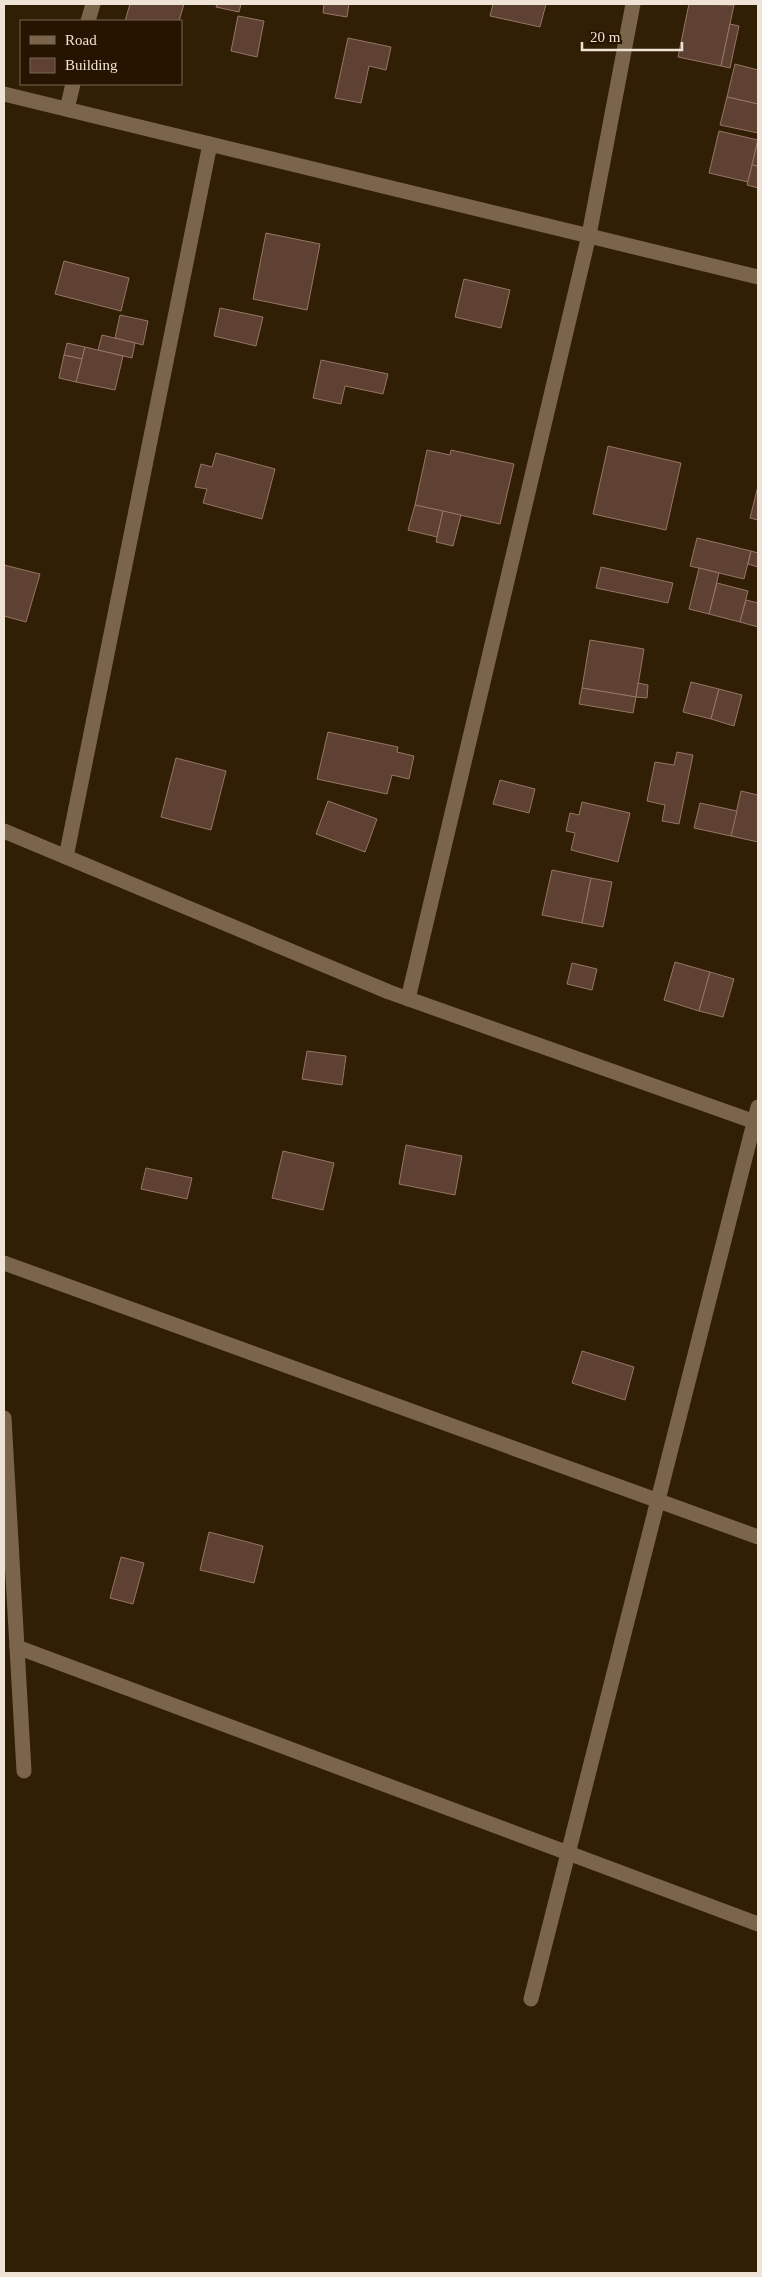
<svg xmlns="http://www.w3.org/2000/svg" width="762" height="2277" font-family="'Times New Roman',serif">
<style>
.building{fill:#5e4132;stroke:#967566}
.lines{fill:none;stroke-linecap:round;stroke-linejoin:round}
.minor{stroke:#7a654b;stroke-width:15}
</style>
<rect width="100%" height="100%" fill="#301e05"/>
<!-- building -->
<g class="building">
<polygon points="130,4 184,4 179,21 125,21"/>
<polygon points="217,4 241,4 239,12 216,7"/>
<polygon points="324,4 349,4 347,17 323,13"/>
<polygon points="493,4 546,4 540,27 490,16"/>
<polygon points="689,4 734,5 721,66 678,57"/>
<polygon points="238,16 264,21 257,57 231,51"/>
<polygon points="730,24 739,26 730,68 721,66"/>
<polygon points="348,38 391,47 386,70 369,66 361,103 335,98"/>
<polygon points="735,64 758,70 758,104 727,97"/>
<polygon points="727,97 758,104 758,133 720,125"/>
<polygon points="719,131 758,140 748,182 709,173"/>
<polygon points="758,140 758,166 752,165"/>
<polygon points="752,165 758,166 758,188 747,185"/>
<polygon points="266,233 320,244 307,310 253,299"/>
<polygon points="64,261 129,278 121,311 55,294"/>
<polygon points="464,279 510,290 501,328 455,317"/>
<polygon points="220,308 263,317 256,346 214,336"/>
<polygon points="120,315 148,321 143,345 115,338"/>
<polygon points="102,335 135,343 132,358 98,350"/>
<polygon points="67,343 85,347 82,359 64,355"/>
<polygon points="85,347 123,356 115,390 76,382"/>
<polygon points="64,355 82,359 76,382 59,378"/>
<polygon points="321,360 388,374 383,394 345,386 341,404 313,398"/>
<polygon points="608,446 681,463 666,530 593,514"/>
<polygon points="427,450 450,455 451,450 514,464 500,524 415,505"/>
<polygon points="216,453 275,469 262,519 203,503 207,489 195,487 201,464 212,467"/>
<polygon points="758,486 758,520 750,518"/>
<polygon points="415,505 443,511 437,537 408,530"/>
<polygon points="443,511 461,515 453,546 436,542"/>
<polygon points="697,538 751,551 744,579 690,566"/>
<polygon points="751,551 758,553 758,567 748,564"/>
<polygon points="4,565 40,574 26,622 4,616"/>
<polygon points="601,567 673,583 668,603 596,588"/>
<polygon points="699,568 719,573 709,614 689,609"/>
<polygon points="717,583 748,591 740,622 709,614"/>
<polygon points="746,600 758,603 758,627 740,622"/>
<polygon points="590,640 644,649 636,697 582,688"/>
<polygon points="691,682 719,689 711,719 683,712"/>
<polygon points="638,683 648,685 647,698 636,697"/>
<polygon points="582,688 636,697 633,713 579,704"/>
<polygon points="719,689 742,695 734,726 711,719"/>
<polygon points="328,732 398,747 397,752 414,756 409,779 392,775 387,794 317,779"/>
<polygon points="677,752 693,755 679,824 662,821 665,805 647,801 655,762 674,765"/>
<polygon points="176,758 226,771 211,830 161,817"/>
<polygon points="500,780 535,789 529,813 493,804"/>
<polygon points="741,791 758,795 758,842 731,836"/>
<polygon points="328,801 377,819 365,852 316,834"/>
<polygon points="582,802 630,813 618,862 571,850 575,833 566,831 570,813 579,815"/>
<polygon points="700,803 737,811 731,836 694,828"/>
<polygon points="552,870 591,878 582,923 542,915"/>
<polygon points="591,878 612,882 603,927 582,923"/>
<polygon points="675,962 710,972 699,1011 664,1000"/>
<polygon points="572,963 597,969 592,990 567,984"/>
<polygon points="710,972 734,979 723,1017 699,1011"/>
<polygon points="307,1051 346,1056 342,1085 302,1079"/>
<polygon points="406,1145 462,1156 455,1195 399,1184"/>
<polygon points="283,1151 334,1163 323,1210 272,1198"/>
<polygon points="146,1168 192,1178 187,1199 141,1189"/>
<polygon points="582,1351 634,1367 625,1400 572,1383"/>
<polygon points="209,1532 263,1546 254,1583 200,1570"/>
<polygon points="121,1557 144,1563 133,1604 110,1598"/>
</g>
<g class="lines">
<!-- minor -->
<g class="minor">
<polyline points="88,21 93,4"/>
<polyline points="4,94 758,277"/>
<polyline points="67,109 73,84"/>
<polyline points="4,831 389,992 758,1123"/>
<polyline points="66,857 210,144"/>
<polyline points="408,999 589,235 633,4"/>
<polyline points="4,1263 758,1537"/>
<polyline points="4,1418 24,1771"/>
<polyline points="17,1647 758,1924"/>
<polyline points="531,1999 758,1107"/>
</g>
</g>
<!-- border -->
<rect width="762" height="2277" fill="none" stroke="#efe3d5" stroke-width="10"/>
<!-- legend -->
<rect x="20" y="20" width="162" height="65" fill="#261400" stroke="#766755"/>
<rect x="30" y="36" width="25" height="8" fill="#7a654b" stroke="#766755"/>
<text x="65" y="45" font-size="15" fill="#efe3d5">Road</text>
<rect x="30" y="58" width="25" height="15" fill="#5e4132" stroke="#766755"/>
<text x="65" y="70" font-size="15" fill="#efe3d5">Building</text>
<!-- scale -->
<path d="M582 42v8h100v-8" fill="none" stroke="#efe3d5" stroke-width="2.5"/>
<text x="590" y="42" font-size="15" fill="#efe3d5" stroke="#261400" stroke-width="4" paint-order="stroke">20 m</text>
</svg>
